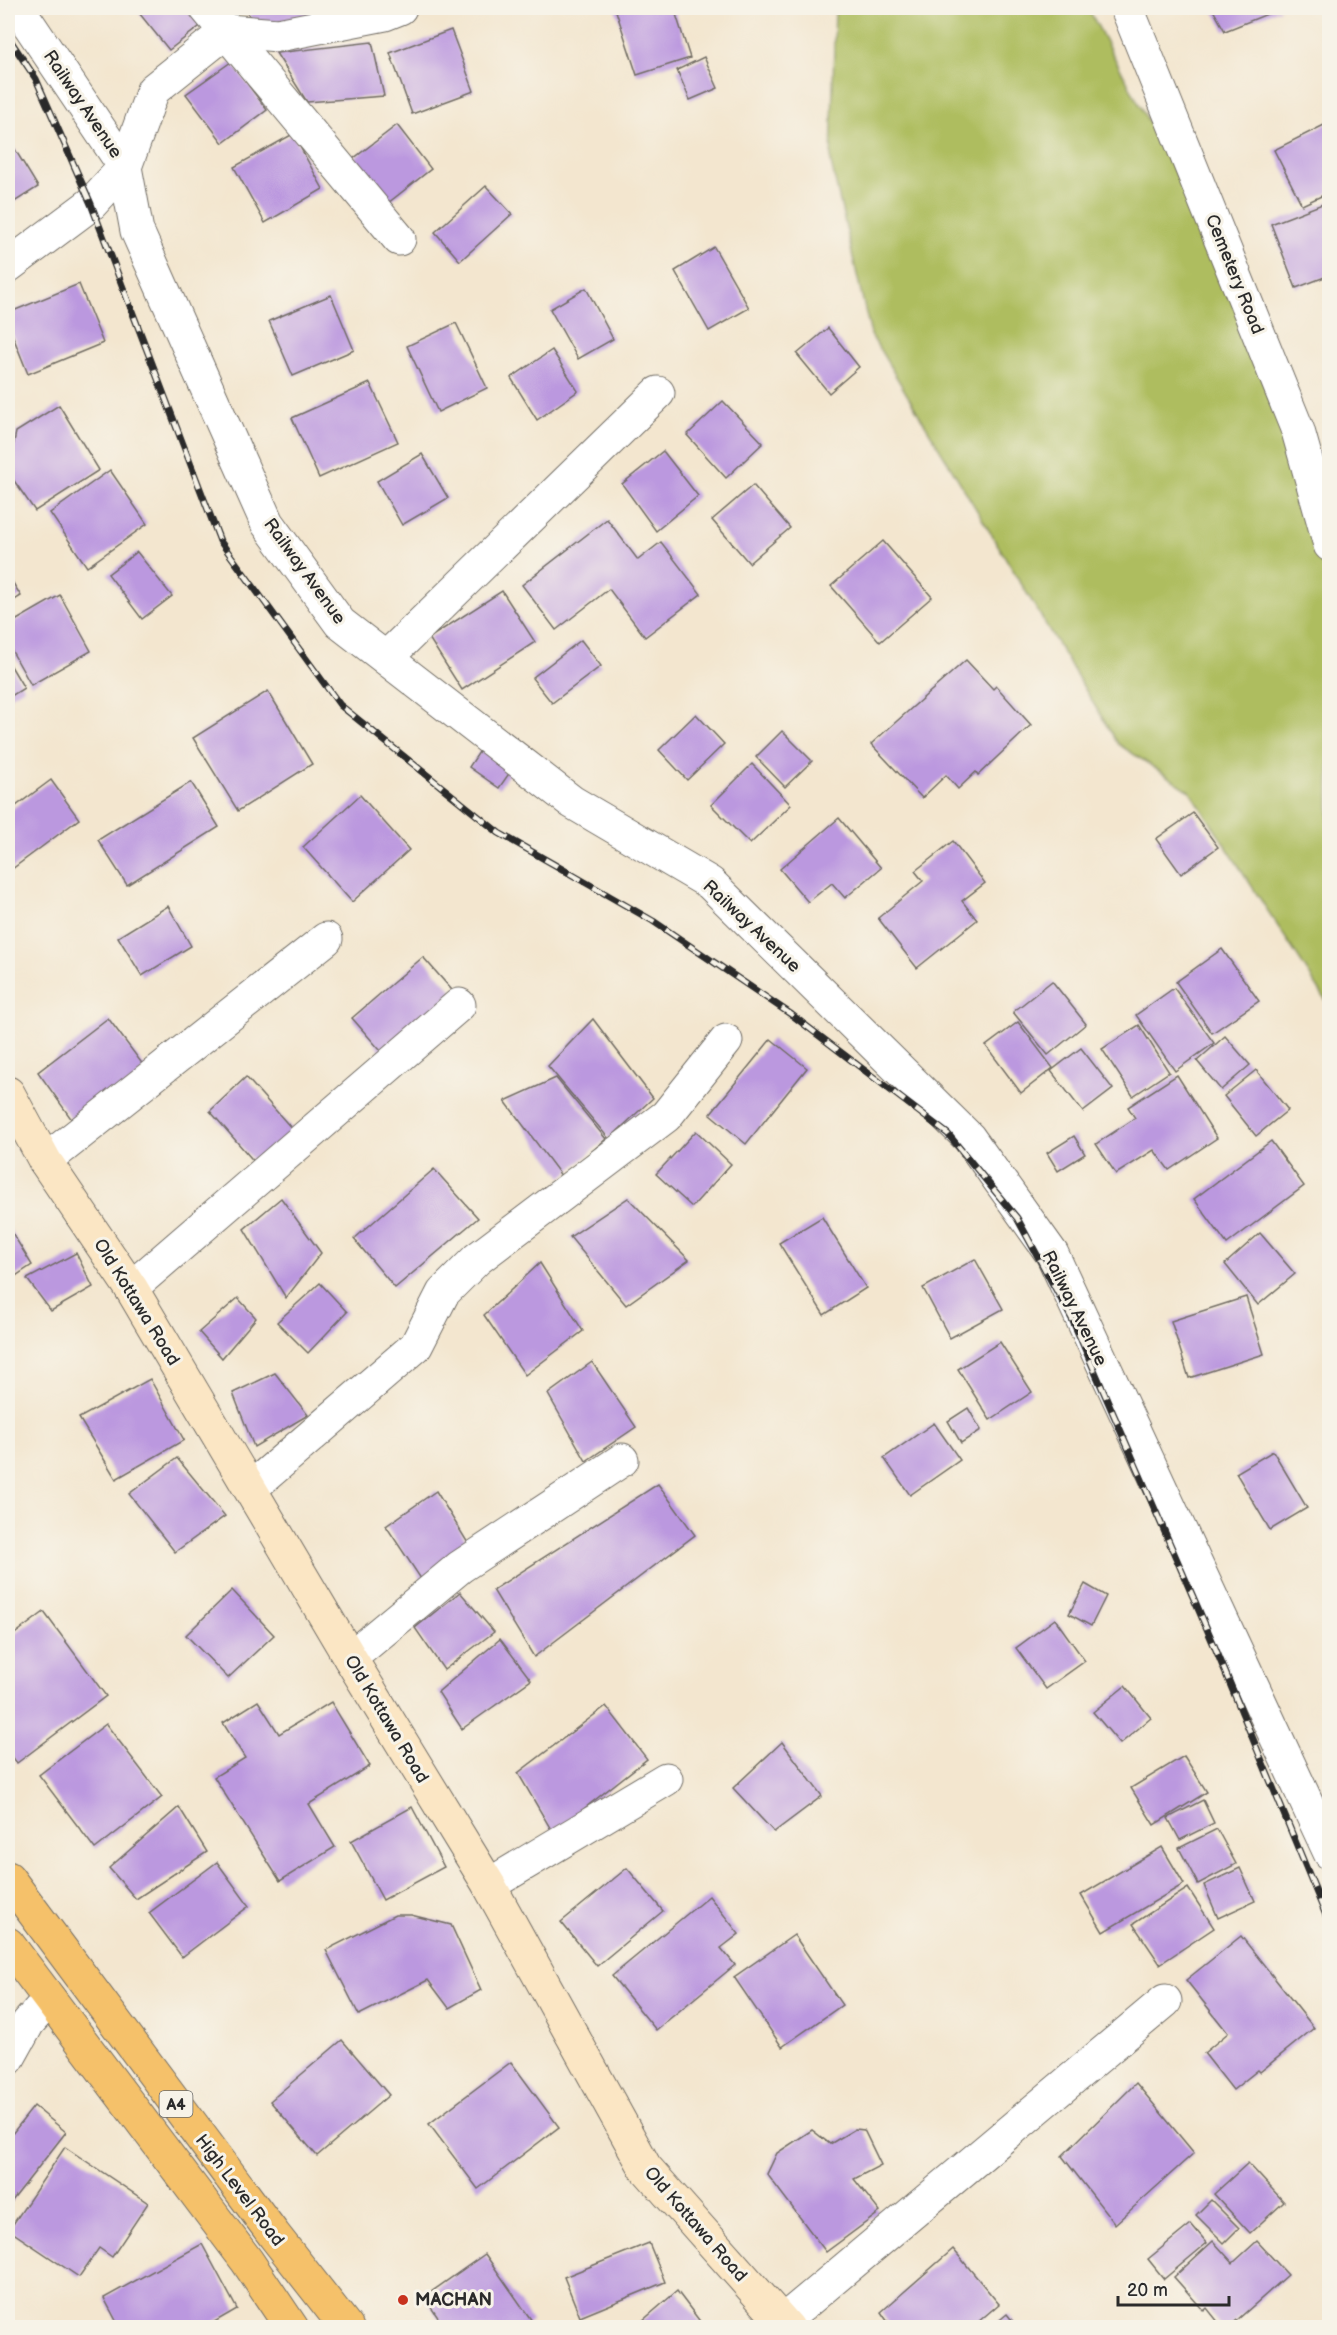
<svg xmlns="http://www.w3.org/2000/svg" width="1337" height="2335" font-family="'Balsamiq Sans',sans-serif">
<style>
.green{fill:#aebd5f;stroke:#6c7445;stroke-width:1.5}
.building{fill:#bb98df}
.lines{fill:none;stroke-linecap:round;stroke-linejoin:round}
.street-casing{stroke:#716c64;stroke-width:35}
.secondary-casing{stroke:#716c64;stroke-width:35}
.highway-casing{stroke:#716c64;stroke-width:35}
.street{stroke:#fff;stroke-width:33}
.secondary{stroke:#fbe6c4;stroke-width:33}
.highway{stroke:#f5c16b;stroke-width:33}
.rail-casing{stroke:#2b2b2b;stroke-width:7}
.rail{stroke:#f7f3e8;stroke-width:4.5;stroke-dasharray:14;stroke-linecap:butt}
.poi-dot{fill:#c8321e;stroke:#f7f3e8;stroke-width:2}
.labels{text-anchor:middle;stroke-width:6;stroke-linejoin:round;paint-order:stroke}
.shield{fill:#f7f3e8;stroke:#686764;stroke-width:1.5}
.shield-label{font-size:16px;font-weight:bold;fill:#2b2b2b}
.street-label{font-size:18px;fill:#2b2b2b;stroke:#f7f3e8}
.poi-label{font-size:18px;font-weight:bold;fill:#2b2b2b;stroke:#f7f3e8;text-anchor:start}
</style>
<rect width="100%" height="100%" fill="#f7f3e8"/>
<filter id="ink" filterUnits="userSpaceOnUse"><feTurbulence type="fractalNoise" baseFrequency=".0167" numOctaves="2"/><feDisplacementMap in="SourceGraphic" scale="12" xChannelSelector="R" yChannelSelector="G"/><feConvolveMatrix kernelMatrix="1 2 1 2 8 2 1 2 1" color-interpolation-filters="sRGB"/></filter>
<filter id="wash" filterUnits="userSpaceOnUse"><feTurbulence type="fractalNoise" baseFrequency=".008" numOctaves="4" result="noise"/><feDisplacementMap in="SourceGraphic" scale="24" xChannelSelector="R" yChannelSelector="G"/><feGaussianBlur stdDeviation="1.35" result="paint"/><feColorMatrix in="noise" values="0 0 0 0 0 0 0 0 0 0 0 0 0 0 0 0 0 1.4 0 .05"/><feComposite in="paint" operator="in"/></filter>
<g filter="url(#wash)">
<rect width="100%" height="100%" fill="#f3e6cf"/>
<!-- green -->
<polygon class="green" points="835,8 1088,8 1240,294 1329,511 1329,1005 1190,791 1118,744 871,335 831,163"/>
<g id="blocks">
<!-- building -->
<g class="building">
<polygon points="135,8 192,8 204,23 169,50"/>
<polygon points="256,8 327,8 330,16 256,26 247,12"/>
<polygon points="615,8 674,8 690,58 637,75"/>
<polygon points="1212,8 1282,8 1225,31"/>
<polygon points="451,30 474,91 412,114 390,53"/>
<polygon points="372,42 384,96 307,102 276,53"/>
<polygon points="704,57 718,88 690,100 677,70"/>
<polygon points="231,62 267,110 223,143 186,94"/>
<polygon points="1330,122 1330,192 1302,205 1274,150"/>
<polygon points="397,125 431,169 388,203 353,159"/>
<polygon points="293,134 323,189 265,223 234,167"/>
<polygon points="8,138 38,187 8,206"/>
<polygon points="486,186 512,214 460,261 435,232"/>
<polygon points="1330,201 1330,275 1296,288 1271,224"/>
<polygon points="714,247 749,308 709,331 675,271"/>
<polygon points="79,284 103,343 28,374 8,324 8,313"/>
<polygon points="586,288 613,339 578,359 550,309"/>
<polygon points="331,295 354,350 293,376 269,321"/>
<polygon points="456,323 487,388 438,412 407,346"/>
<polygon points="828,328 859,367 829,393 797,354"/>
<polygon points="552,350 578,391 537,420 511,378"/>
<polygon points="370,383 398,442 319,478 292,418"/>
<polygon points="723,401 763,443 726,478 687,435"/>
<polygon points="59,405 99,470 35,511 8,472 16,432"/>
<polygon points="663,451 698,496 656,531 622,484"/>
<polygon points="422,454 448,498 402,525 377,481"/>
<polygon points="110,470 147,524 87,567 50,513"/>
<polygon points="753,485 790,528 749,563 712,520"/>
<polygon points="607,519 638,560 661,542 701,594 645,637 609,589 556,630 522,585"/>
<polygon points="883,541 932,597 880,642 831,586"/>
<polygon points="137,552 172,596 142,619 108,574"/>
<polygon points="8,575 21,596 8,604"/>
<polygon points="502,591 535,642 462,690 429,638"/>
<polygon points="60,595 91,651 31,685 8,644 8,625"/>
<polygon points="581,640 601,666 552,703 532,678"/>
<polygon points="966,660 993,689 996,686 1031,725 978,775 976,772 958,789 946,775 922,798 871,744"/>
<polygon points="8,661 24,688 8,698"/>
<polygon points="268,691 312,764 238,811 193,738"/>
<polygon points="696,714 724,744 687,780 659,750"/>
<polygon points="782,731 812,761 785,787 756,757"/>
<polygon points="485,743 515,765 499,788 469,767"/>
<polygon points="752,764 791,805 750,844 711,805"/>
<polygon points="51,780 79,819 8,872 8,812"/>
<polygon points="191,782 219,827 127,885 98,840"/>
<polygon points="360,795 409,850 352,902 303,847"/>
<polygon points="1193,813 1218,847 1181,874 1156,839"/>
<polygon points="839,818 881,868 845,898 832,883 808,902 780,869"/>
<polygon points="953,841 985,883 962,901 977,920 917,968 878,918 923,881 915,871"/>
<polygon points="168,906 191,946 142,976 118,937"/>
<polygon points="1222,949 1259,1001 1212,1033 1176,982"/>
<polygon points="423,957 458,997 387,1058 352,1018"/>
<polygon points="1052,981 1086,1024 1048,1055 1013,1012"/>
<polygon points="1174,988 1214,1043 1175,1071 1136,1015"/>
<polygon points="108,1018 147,1070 77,1127 38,1072"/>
<polygon points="593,1019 653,1098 609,1139 548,1066"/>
<polygon points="1018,1022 1053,1068 1021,1093 986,1046"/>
<polygon points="1139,1025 1169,1072 1133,1096 1102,1049"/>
<polygon points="1225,1036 1250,1065 1221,1090 1197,1061"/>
<polygon points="771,1039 807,1068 746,1144 710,1114"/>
<polygon points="1081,1048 1113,1089 1083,1112 1051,1071"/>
<polygon points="1256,1070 1288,1110 1256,1136 1224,1096"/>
<polygon points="1177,1075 1217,1138 1169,1170 1154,1150 1116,1174 1096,1144 1135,1118 1128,1107"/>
<polygon points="246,1077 301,1139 264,1173 210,1111"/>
<polygon points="556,1078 606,1139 562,1177 505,1101"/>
<polygon points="696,1131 731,1164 692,1207 656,1174"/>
<polygon points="1074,1136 1085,1154 1058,1171 1047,1153"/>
<polygon points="1271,1141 1304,1186 1227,1244 1194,1199"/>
<polygon points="434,1169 478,1218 395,1288 354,1239"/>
<polygon points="281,1198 321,1253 286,1298 244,1229"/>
<polygon points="628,1198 689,1260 626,1305 570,1237"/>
<polygon points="822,1217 866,1288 824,1315 779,1243"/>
<polygon points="8,1226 32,1265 8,1281"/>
<polygon points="1260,1233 1295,1274 1258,1305 1225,1264"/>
<polygon points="76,1253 93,1287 51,1311 27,1279"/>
<polygon points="975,1259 1003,1309 950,1338 923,1288"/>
<polygon points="540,1263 583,1331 525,1375 484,1315"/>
<polygon points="320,1283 347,1312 308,1353 277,1322"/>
<polygon points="1246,1297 1264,1354 1189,1378 1171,1321"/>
<polygon points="238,1298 256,1318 222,1358 199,1332"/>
<polygon points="1000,1342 1032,1392 990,1420 958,1369"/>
<polygon points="592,1362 636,1427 586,1461 548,1394"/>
<polygon points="275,1373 308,1415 254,1447 233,1393"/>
<polygon points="150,1379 184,1440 116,1479 79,1418"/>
<polygon points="968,1408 981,1430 961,1443 948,1421"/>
<polygon points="934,1423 960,1460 910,1495 884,1458"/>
<polygon points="1273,1451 1307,1508 1270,1530 1236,1473"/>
<polygon points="177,1458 225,1516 175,1552 129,1494"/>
<polygon points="658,1484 695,1535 534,1657 493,1590"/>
<polygon points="436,1491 471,1548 425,1585 386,1526"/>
<polygon points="1085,1584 1106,1596 1091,1626 1069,1614"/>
<polygon points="232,1590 274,1635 228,1678 186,1635"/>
<polygon points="460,1592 494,1632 444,1670 415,1628"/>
<polygon points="44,1612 106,1696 17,1763 8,1751 8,1639"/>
<polygon points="1055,1619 1085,1661 1046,1689 1016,1648"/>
<polygon points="500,1639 531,1680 462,1729 438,1692"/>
<polygon points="1125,1686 1151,1718 1120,1744 1093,1712"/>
<polygon points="258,1701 279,1734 331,1702 370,1766 309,1804 335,1847 280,1881 214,1777 245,1758 223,1723"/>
<polygon points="606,1706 647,1759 553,1833 518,1773"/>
<polygon points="106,1724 162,1797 95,1849 39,1775"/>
<polygon points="782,1742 822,1796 774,1832 733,1788"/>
<polygon points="1184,1756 1207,1792 1154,1825 1131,1788"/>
<polygon points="1203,1800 1214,1823 1180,1840 1168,1818"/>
<polygon points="179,1807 207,1852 136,1899 109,1868"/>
<polygon points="412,1807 444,1867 383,1900 351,1841"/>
<polygon points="1217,1829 1236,1864 1198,1884 1179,1848"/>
<polygon points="1162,1847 1184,1884 1103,1932 1081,1895"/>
<polygon points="217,1862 249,1906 182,1957 149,1913"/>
<polygon points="627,1868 663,1911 597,1966 561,1922"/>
<polygon points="1240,1868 1255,1901 1218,1918 1204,1885"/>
<polygon points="1188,1888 1214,1928 1160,1964 1133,1924"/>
<polygon points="709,1896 739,1934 721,1948 735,1965 656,2030 612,1976"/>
<polygon points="395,1915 411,1915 451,1925 481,1990 449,2008 428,1980 359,2015 326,1950"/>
<polygon points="794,1935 842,2005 782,2047 734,1977"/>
<polygon points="1241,1936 1314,2028 1260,2072 1258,2070 1233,2090 1204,2053 1228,2033 1186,1980"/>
<polygon points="342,2040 389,2095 317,2156 270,2101"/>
<polygon points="511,2062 559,2127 478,2189 429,2124"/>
<polygon points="1136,2083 1194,2153 1115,2224 1062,2156"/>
<polygon points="34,2106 66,2132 8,2206 8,2139"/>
<polygon points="855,2129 864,2130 881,2165 854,2179 880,2212 826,2252 767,2174 777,2153 812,2130 830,2144"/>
<polygon points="65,2147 148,2203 112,2257 99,2248 79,2277 9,2230"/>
<polygon points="1248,2163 1284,2202 1250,2233 1214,2194"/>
<polygon points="1211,2200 1239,2228 1224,2243 1196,2215"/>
<polygon points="1191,2224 1207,2243 1164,2279 1148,2259"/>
<polygon points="1213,2241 1233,2263 1257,2241 1288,2275 1228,2328 1223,2328 1207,2308 1204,2311 1174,2277"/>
<polygon points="649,2243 665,2282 580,2317 564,2277"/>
<polygon points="202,2244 237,2309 204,2328 120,2328 104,2298"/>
<polygon points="953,2249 999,2304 971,2328 892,2328 881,2312"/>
<polygon points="485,2254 532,2321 524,2328 445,2328 424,2297"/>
<polygon points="677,2291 705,2328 634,2328"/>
<polygon points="1007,2314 1018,2328 990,2328"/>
</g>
</g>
</g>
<g filter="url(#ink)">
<use href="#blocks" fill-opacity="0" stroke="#716c64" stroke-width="1.5"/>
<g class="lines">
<!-- street casing -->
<g class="street-casing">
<g id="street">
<polyline points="18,8 125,167 137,231 267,523 340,623 572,802 710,883 969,1138 1052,1254 1330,1853"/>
<polyline points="206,8 399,239"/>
<polyline points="1127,8 1298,431 1330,545"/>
<polyline points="8,266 91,204 125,167 153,90 227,31 278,35 385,14 400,8"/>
<polyline points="386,658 658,393"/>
<polyline points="45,1161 326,939"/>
<polyline points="131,1288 459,1005"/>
<polyline points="251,1488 416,1346 443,1293 477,1259 666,1116 726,1041"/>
<polyline points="350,1658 460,1567 622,1460"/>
<polyline points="489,1885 666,1779"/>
<polyline points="8,2059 28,2023 49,1999"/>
<polyline points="782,2322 1165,2001"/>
</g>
</g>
<!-- secondary casing -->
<g class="secondary-casing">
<polyline id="secondary" points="8,1093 45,1161 131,1288 350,1658 489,1885 645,2167 788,2328"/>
</g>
<!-- highway casing -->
<g class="highway-casing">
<g id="highway">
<polyline points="8,1878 274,2235 347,2328"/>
<polyline points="8,1944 247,2261 292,2328"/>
</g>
</g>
<!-- street -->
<use href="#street" class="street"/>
<!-- secondary -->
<use href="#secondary" class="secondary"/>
<!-- highway -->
<use href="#highway" class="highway"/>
<!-- rail casing -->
<g class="rail-casing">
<polyline id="rail" points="8,37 36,79 91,204 220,541 340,705 499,833 653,921 792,1015 948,1134 1017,1218 1072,1319 1214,1645 1330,1925"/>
</g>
<!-- rail -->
<use href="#rail" class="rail"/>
</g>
</g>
<!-- markers -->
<circle class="poi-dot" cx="403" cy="2300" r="6"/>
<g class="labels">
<!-- shield labels -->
<rect class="shield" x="159.5" y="2091" width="33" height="26" rx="4.5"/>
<g class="shield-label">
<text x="176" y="2110">A4</text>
</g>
<!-- street labels -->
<g class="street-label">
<text transform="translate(83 104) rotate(56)" y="6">Railway Avenue</text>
<text transform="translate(1235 274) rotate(68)" y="6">Cemetery Road</text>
<text transform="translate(305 571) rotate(54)" y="6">Railway Avenue</text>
<text transform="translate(752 926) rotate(43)" y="6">Railway Avenue</text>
<text transform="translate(137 1302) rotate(58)" y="6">Old Kottawa Road</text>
<text transform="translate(1075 1308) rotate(64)" y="6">Railway Avenue</text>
<text transform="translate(387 1719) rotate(59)" y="6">Old Kottawa Road</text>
<text transform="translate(240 2190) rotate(53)" y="6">High Level Road</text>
<text transform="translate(696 2224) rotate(49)" y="6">Old Kottawa Road</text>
</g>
<!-- poi labels -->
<g class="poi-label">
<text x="415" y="2306">MACHAN</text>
</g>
</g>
<!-- margin -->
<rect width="1337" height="2335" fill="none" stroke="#f7f3e8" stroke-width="30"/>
<!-- scale -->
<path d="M1118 2296v9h111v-9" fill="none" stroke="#2b2b2b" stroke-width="3"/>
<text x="1127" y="2296" font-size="18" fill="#2b2b2b" stroke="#f7f3e8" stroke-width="4.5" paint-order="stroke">20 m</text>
</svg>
